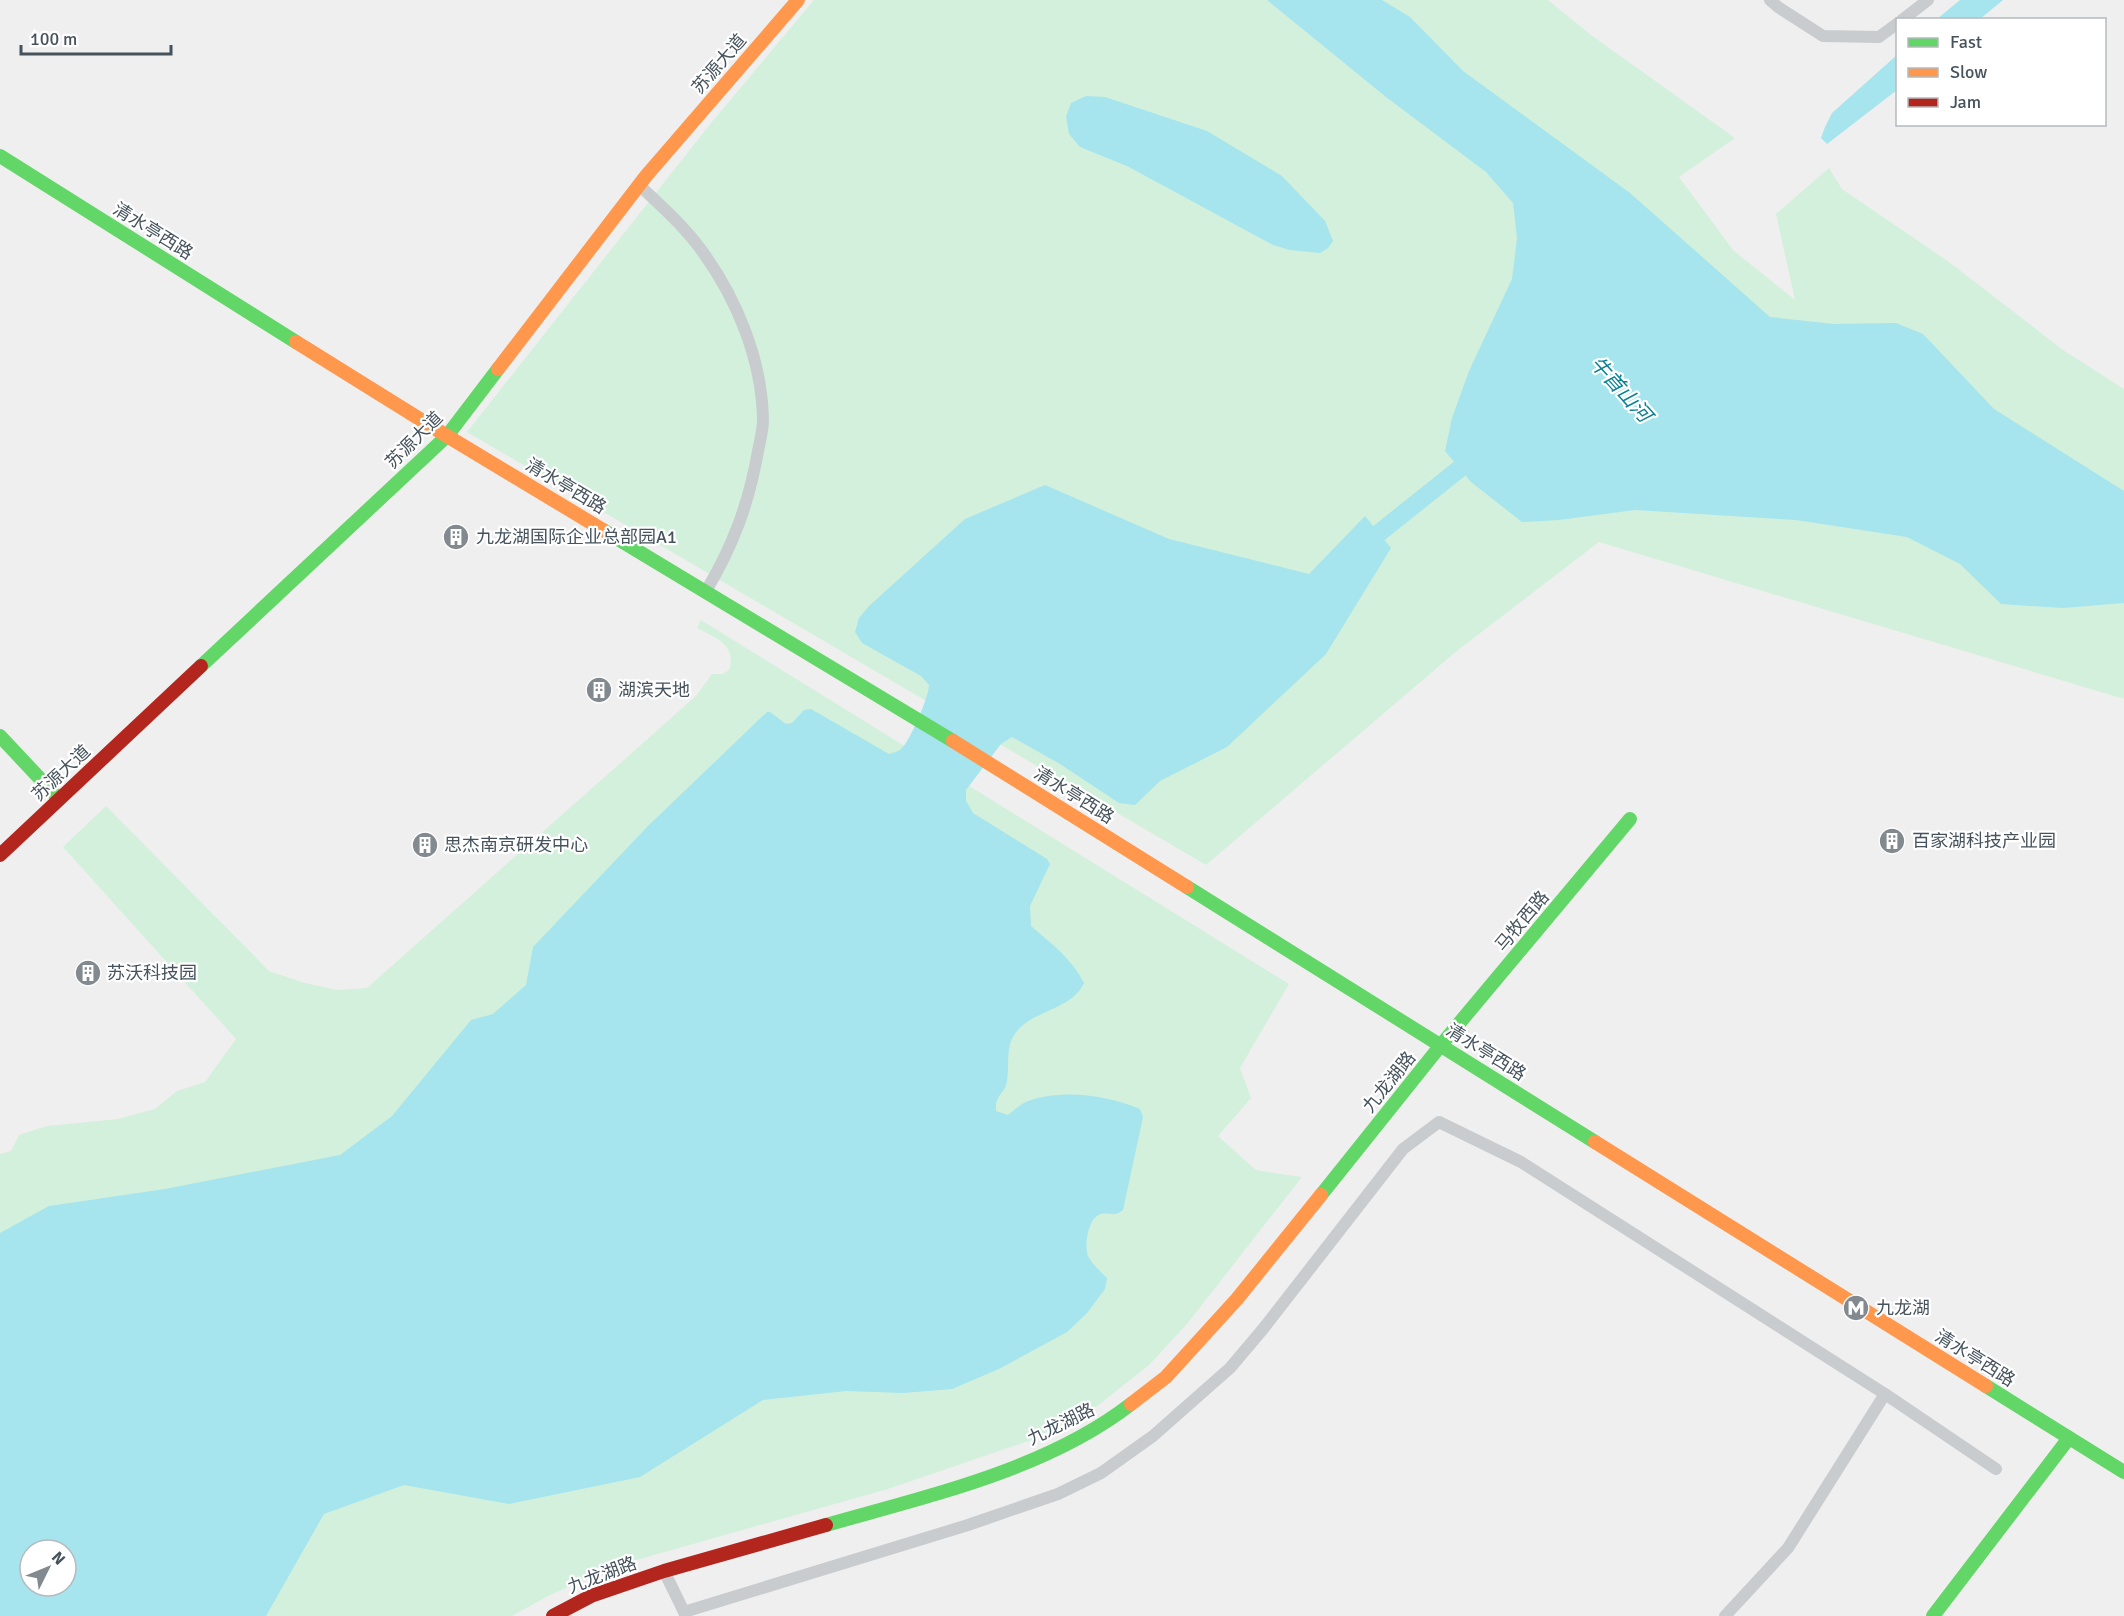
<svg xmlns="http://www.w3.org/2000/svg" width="2124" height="1616" font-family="Signika,'Noto Sans SC',sans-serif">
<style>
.green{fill:#d3f0dc;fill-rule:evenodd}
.water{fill:#a6e4ee;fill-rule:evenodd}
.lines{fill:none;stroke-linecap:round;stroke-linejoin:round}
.river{stroke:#a6e4ee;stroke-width:18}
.street{stroke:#c9ccce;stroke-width:12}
.fast{stroke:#63d668;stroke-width:14}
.slow{stroke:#ff974d;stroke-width:14}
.jam{stroke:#b3261e;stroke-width:14}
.labels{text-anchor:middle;stroke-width:4.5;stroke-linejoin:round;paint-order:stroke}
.street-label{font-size:18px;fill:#46535c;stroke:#fff}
.poi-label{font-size:18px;fill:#46535c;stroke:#fff;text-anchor:start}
.water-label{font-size:20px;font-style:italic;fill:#0a8096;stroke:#fff}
</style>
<rect width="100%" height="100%" fill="#f0efef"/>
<!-- green -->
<g class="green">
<polygon points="814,0 1548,0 1591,35 1735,138 1679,177 1733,250 1795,300 1776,214 1829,168 1842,189 1949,262 2063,350 2124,389 2124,699 1599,542 1458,650 1206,865 467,432 711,123"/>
<path d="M701,620L1289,984L1240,1068L1251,1098L1218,1136L1256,1170L1302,1177L1187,1324L1149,1365L1096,1407L1034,1439L888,1489L615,1566L548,1596L512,1616H0V1154L11,1151L19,1135L47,1126L118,1119L155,1109L177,1091L205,1082L236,1039L63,847L106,806L269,971L305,983L337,990L367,988L696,696L712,674H723L729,670C737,645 716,638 697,628ZM30,1550H66V1586H30Z"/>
</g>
<!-- water -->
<g class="water">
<polygon points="1267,0 1382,0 1410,17 1463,71 1630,193 1770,317 1834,324 1896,323 1923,334 1994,409 2124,491 2124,603 2063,608 2001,604 1960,564 1907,537 1796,520 1635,510 1559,520 1522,522 1471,482 1445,451 1452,418 1469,371 1512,279 1517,238 1513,203 1486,172 1386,97"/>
<polygon points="1960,0 2003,0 1980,19 1937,19"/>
<polygon points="1897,55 1897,90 1827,144 1821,138 1825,127 1832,113"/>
<polygon points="1086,96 1105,97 1207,131 1282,176 1325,221 1333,241 1328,248 1320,253 1290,250 1273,245 1127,166 1080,147 1069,134 1066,117 1071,103"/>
<path d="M1045,485L1169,539L1309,574L1365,516L1391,548L1326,654L1227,747L1160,781L1135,805L1119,803L1060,764L1012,737L1001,744L966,790V801L973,813L1047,859L1050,864L1030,906L1031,926C1052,944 1072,959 1084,983C1070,1014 1021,1009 1010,1044C1007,1056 1009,1069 1007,1081C1005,1095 995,1093 996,1111L1008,1115C1014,1110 1021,1104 1028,1101C1063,1089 1106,1095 1140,1109L1143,1117L1123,1210C1115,1217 1110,1212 1101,1214C1088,1217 1084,1246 1088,1256C1092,1264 1101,1272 1107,1278L1105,1289L1087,1313L1067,1332L1001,1368L952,1389L903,1393L846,1391L763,1400L640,1477L509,1504L404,1485L324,1514L266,1616H0V1233L49,1206L165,1189L340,1155L392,1116L471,1020L493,1014L526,985L533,947L649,825L767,712H770L786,724L792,723L804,710L811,709L889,754C893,753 900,751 902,748C911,739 929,696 929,685L921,676L862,643L855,632L859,618L869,606L965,519ZM30,1550H66V1586H30Z"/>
</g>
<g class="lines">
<!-- river -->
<polyline class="river" points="1379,533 1478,454"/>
<!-- street -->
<g class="street">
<polyline points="1770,0 1778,7 1823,36 1879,37 1898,23"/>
<polyline points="1902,20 1928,0"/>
<path d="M639,185C661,206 684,226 702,251C737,299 762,360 763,420C763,430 760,441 758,451C749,503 733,546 706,591"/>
<polyline points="664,1571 686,1616"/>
<polyline points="684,1612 968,1525 1058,1494 1101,1473 1153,1436 1230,1368 1263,1329 1403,1149 1439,1122 1521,1162 1885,1394 1996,1469"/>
<polyline points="1725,1616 1788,1548 1885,1394"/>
</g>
<!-- fast -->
<g class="fast">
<polyline points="0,156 296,342"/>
<polyline points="603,530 953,741"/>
<polyline points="201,666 447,436 498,369"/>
<polyline points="0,736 59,799"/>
<polyline points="1187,887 1595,1142"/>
<polyline points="1321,1195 1441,1045 1630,819"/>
<polyline points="1986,1386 2124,1472"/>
<path d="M826,1525C927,1496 1046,1470 1131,1404"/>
<polyline points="1933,1616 2069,1438"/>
</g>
<!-- slow -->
<g class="slow">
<polyline points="296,342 447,436 603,530"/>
<polyline points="498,369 646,176 798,0"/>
<polyline points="953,741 1187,887"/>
<polyline points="1595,1142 1986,1386"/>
<polyline points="1131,1404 1166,1377 1237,1299 1321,1195"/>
</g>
<!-- jam -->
<g class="jam">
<polyline points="0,855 201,666"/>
<polyline points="553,1616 591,1596 664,1571 826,1525"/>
</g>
</g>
<!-- icons -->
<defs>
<g id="building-disc" transform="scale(1.35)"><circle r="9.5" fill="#828a8f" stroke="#fff"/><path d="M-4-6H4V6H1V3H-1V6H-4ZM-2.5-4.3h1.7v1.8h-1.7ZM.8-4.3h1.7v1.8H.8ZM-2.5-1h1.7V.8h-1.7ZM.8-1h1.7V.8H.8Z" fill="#fff"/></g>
<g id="metro-disc" transform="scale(1.35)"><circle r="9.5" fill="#828a8f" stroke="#fff"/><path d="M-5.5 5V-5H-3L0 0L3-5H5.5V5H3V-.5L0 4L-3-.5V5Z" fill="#fff"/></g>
</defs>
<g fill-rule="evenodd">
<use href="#building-disc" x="456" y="537"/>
<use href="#building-disc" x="599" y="690"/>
<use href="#building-disc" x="1892" y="841"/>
<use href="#building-disc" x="425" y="845"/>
<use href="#building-disc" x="88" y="973"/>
<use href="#metro-disc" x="1856" y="1308"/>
</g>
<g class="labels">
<!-- street labels -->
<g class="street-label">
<text transform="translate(719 64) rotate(-49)" y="6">苏源大道</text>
<text transform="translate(153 231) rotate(32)" y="6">清水亭西路</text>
<text transform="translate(414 440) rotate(-45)" y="6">苏源大道</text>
<text transform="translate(566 486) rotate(31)" y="6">清水亭西路</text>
<text transform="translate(61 773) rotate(-43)" y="6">苏源大道</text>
<text transform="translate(1074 795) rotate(32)" y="6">清水亭西路</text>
<text transform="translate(1522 921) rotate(-50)" y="6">马牧西路</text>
<text transform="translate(1486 1052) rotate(32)" y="6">清水亭西路</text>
<text transform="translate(1389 1082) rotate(-51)" y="6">九龙湖路</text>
<text transform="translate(1975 1358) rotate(32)" y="6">清水亭西路</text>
<text transform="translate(1061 1424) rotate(-26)" y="6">九龙湖路</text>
<text transform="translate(602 1575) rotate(-21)" y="6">九龙湖路</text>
</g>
<!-- poi labels -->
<g class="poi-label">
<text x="476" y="543">九龙湖国际企业总部园A1</text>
<text x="618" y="696">湖滨天地</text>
<text x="1912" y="847">百家湖科技产业园</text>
<text x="444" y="851">思杰南京研发中心</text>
<text x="107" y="979">苏沃科技园</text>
<text x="1876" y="1314">九龙湖</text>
</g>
<!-- water labels -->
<g class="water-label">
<text transform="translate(1621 389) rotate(48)" y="7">牛首山河</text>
</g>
</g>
<!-- legend -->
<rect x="1896" y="18" width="210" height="108" fill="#ffffff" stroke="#b5babe" stroke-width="1.5"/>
<rect x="1908" y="38" width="30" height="9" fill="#63d668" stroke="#b5babe" stroke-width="1.5"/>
<text x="1950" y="48" font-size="18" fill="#46535c">Fast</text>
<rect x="1908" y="68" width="30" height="9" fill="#ff974d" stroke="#b5babe" stroke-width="1.5"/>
<text x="1950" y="78" font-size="18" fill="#46535c">Slow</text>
<rect x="1908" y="98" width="30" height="9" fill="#b3261e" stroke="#b5babe" stroke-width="1.5"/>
<text x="1950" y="108" font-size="18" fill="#46535c">Jam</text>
<!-- north arrow -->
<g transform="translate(48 1568) rotate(47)"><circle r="28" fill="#ffffff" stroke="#b5babe" stroke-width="1.5"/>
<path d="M0-4.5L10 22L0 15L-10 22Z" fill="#828a8f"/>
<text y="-9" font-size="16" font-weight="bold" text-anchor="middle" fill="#46535c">N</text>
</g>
<!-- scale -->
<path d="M21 45v9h150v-9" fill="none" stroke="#46535c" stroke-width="3"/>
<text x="30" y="45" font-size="18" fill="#46535c" stroke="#ffffff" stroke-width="4.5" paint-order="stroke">100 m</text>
</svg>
